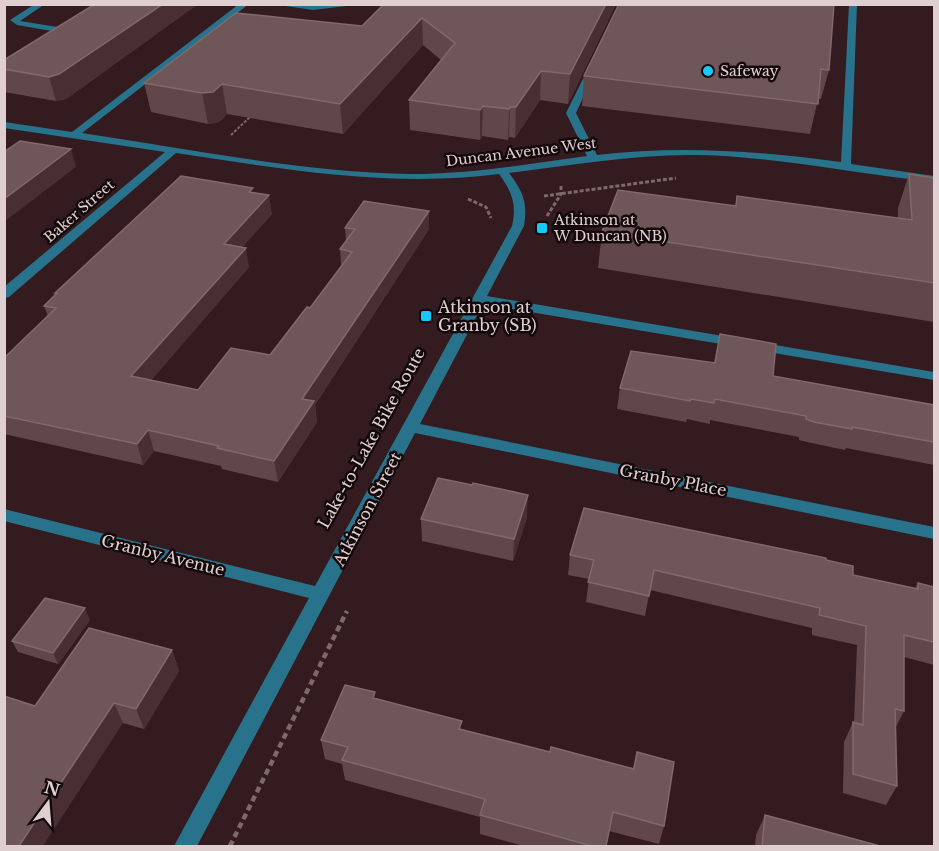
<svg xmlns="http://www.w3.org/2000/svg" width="939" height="851" font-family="'Libre Baskerville',serif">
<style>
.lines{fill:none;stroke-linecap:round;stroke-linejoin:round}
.path-far2{stroke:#7d686b;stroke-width:2;stroke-dasharray:3 1.5;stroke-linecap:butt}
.path-far1{stroke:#7d686b;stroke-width:3;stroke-dasharray:4 2;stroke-linecap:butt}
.path{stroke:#7d686b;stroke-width:4.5;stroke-dasharray:6 4;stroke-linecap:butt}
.minor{fill:#29728b;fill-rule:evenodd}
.wall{fill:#62474a}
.shaded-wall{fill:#492f33}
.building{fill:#6f5659;stroke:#81696c;stroke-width:1.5}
.poi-dot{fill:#15cafb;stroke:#14090a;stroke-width:2}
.labels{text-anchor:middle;stroke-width:5;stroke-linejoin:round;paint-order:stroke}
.far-poi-label{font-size:14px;fill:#e0cfd1;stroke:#14090a;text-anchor:start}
.far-street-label{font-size:14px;fill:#e0cfd1;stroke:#14090a}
.poi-label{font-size:16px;fill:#e0cfd1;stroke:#14090a;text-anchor:start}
.street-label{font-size:16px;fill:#e0cfd1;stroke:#14090a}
</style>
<rect width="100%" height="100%" fill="#331b1f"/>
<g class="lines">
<!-- path-far2 -->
<polyline class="path-far2" points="231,135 251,116"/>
<!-- path-far1 -->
<g class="path-far1">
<polyline points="544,196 676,178"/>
<polyline points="468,199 486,207 491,218"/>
<polyline points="547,216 561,194 561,186"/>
</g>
<!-- path -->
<polyline class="path" points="230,846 347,611"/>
<!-- minor -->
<g class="minor">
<polygon points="35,4 45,4 20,21 70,29 70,36 61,38 63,33 17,25 10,20"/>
<path d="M239,4H249L82,133C191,149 301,172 411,174C470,174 529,164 587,156L566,113L588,69L592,66L596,69L576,113L597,155C679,145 759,151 841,162L849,4H857L851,164L934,176V182C856,174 779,157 699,155C635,154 573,165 509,173C523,191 528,203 524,226L487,296L934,372V380L483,304L420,424L934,527V539L415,433L197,846H174L309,598L4,521V509L315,586L512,226C517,204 512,192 499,174C390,188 283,169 176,153L9,297L4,298V287L165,152L4,128V122L72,132Z"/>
<polygon points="272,4 363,4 313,10"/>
</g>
</g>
<!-- wall -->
<g class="wall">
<polygon points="95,4 198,4 66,99 56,101 4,92 4,60"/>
<polygon points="384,4 616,4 568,104 540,100 515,138 509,137 508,140 482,136 480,140 410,130 409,100 441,60 423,45 343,134 227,114 219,122 208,124 151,112 144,83 362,26"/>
<polygon points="619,4 829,70 821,99 818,99 810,134 582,106 584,76"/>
<polygon points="909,174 934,178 934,322 598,268 602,232 735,206 898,218 898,208"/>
<polygon points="254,193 272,214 242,247 249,267 151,380 198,390 270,355 310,308 341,266 340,249 346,241 345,228 429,229 315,405 317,422 278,482 222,469 221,466 154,451 143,465 4,434 4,358 48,316 44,306 55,295 55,293"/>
<polygon points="720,334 773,376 934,405 934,465 846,448 845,450 807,442 799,440 799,437 710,420 710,424 687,419 686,422 617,409 620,388 714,363"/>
<polygon points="527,517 513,561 422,541 421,519"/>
<polygon points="570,555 826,560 853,575 915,588 918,583 934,587 934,665 904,657 904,711 896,727 897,786 886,805 843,793 844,742 853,722 854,723 857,645 812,635 812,628 650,590 645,616 586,602 589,579 568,575"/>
<polygon points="90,620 58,664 18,652 12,641"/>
<polygon points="172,650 179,671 144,729 123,723 35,706"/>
<polygon points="376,698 462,729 550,752 633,768 637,752 664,826 659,844 609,831 606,846 524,846 480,834 480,817 345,780 342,764 325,759 321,740"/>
<polygon points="765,815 880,846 755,846 756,835"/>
</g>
<!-- shaded-wall -->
<g class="shaded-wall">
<polygon points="163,4 198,4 66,99 56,101 49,77"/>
<polygon points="606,4 616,4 568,104 570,74"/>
<polygon points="422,18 423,45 343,134 340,104"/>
<polygon points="541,71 540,100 515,138 516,107"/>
<polygon points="222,84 227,114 219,122 208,124 202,93"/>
<polygon points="483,106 482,136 480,140 480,110"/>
<polygon points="510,107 509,137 508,140 509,109"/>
<polygon points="71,149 76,167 4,222 4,199"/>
<polygon points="269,195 272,214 228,264 224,244"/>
<polygon points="429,211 429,229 315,405 317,422 278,482 274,461 302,399"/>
<polygon points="246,248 249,267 137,397 131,376"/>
<polygon points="148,430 154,451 143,465 137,444"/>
<polygon points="528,495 527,517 513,561 514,539"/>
<polygon points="85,608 90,620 58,664 53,653"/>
<polygon points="172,650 179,671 144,729 136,709"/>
<polygon points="114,703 123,723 43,846 19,846"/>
</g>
<!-- building -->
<g class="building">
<polygon points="95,4 163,4 59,74 49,77 4,69 4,60"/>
<polygon points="384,4 606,4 570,74 541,71 516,107 510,107 509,109 483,106 480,110 409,100 455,43 422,18 340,104 222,84 213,92 202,93 144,83 236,13 362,26"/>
<polygon points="619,4 834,4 829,70 821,69 818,104 584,76"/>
<polygon points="20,141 71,149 4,199 4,152"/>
<polygon points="909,174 934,178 934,283 602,232 618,190 736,206 737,196 912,220"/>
<polygon points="181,176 253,188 249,192 269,195 224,244 246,248 131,376 198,390 231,348 270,355 307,307 310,308 352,252 340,249 355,229 345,228 364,201 429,211 302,399 314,401 274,461 217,448 219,446 148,430 137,444 4,416 4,358 56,308 44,306 57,293 55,293"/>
<polygon points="720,334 776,344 773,376 934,405 934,442 852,427 852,429 814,422 806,419 806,416 715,399 714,403 691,399 690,401 620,388 631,351 715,363"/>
<polygon points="438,478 472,485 473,483 528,495 514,539 421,519"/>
<polygon points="584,508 826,558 826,560 853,566 853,575 918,589 918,583 934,587 934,642 904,635 904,711 895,709 897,786 853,774 853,722 863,725 866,626 819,615 820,608 654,570 649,596 588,582 594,560 570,555"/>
<polygon points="45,598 85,608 53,653 12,641"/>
<polygon points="89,628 172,650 136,709 114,703 19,846 4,846 4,696 35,706"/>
<polygon points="345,685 375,692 373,698 462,721 459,729 550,752 551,747 634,769 637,752 674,762 664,826 613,812 606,846 592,846 480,815 485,799 342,760 348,747 321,740"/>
<polygon points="765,815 880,846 762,846"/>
</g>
<!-- markers -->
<g class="poi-dot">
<circle cx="708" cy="71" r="6"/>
<rect x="536" y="222" width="12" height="12" rx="3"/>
<rect x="420" y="310" width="12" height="12" rx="3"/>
</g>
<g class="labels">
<!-- far-poi labels -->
<g class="far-poi-label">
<text x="720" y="76">Safeway</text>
<text x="554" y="225">Atkinson at<tspan x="554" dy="16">W Duncan (NB)</tspan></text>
</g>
<!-- far-street labels -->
<g class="far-street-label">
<text transform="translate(521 152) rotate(-7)" y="5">Duncan Avenue West</text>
<text transform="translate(79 211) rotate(-41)" y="5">Baker Street</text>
</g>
<!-- poi labels -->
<g class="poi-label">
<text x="438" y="313">Atkinson at<tspan x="438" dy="18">Granby (SB)</tspan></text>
</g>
<!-- street labels -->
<g class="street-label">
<text transform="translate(371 438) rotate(-61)" y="6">Lake-to-Lake Bike Route</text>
<text transform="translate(673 480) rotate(11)" y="6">Granby Place</text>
<text transform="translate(367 509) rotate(-62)" y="6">Atkinson Street</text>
<text transform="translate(163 555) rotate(14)" y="6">Granby Avenue</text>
</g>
</g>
<!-- border -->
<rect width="939" height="851" fill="none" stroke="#e0cfd1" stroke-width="12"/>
<!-- north arrow -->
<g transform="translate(48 803) rotate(16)" stroke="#14090a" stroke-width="4.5" paint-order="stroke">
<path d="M0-4.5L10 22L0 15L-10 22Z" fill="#e0cfd1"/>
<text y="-9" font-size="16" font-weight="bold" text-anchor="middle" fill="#e0cfd1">N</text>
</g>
</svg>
